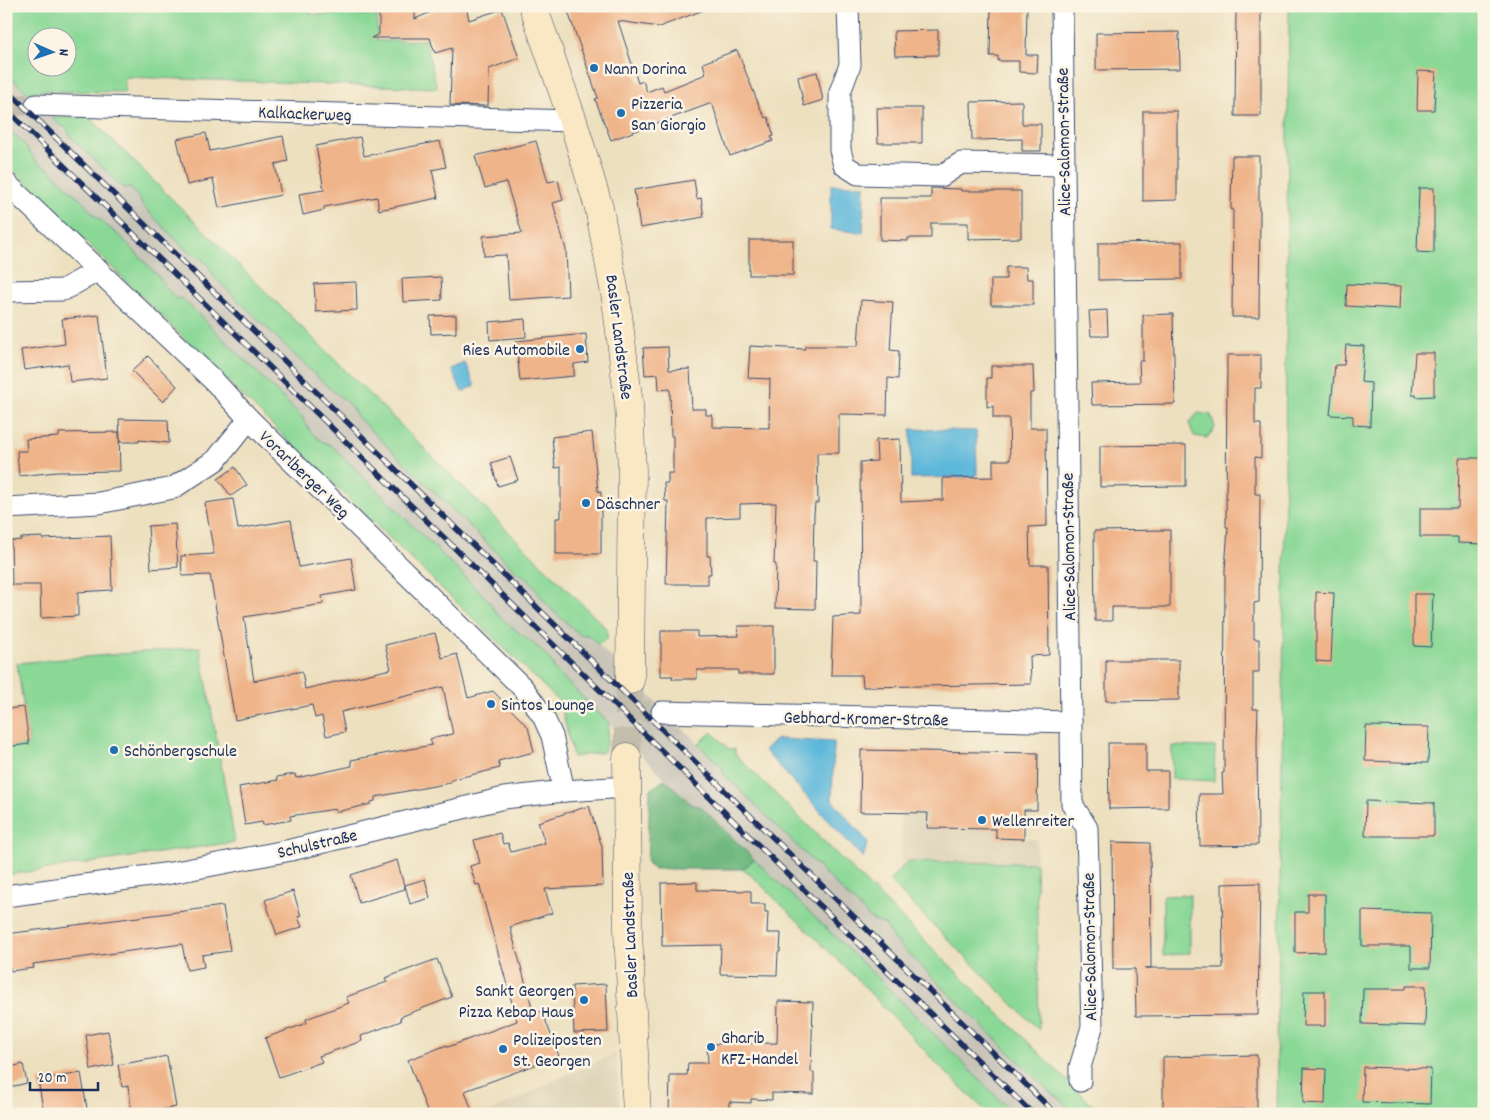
<svg xmlns="http://www.w3.org/2000/svg" width="1490" height="1120" font-family="Dekko,sans-serif">
<style>
.built{fill:#dbd0b4}
.industrial{fill:#c8c4b8}
.green{fill:#8ad896;stroke:#52847a;fill-rule:evenodd}
.forest{fill:#6fb87f;stroke:#45746e}
.water{fill:#5cb7da;stroke:#3c739c}
.building{fill:#efb489}
.lines{fill:none;stroke-linecap:round;stroke-linejoin:round}
.street-tunnel{stroke:#c3bdac;stroke-width:21;stroke-dasharray:21 11;stroke-linecap:butt}
.secondary-tunnel{stroke:#c3bdac;stroke-width:28;stroke-dasharray:28 14;stroke-linecap:butt}
.street-casing{stroke:#3a4a6d;stroke-width:23}
.secondary-casing{stroke:#3a4a6d;stroke-width:29}
.street{stroke:#fff;stroke-width:21}
.secondary{stroke:#fae7c3;stroke-width:28}
.rail-casing{stroke:#1b2f5e;stroke-width:5.5}
.rail{stroke:#fcf5e5;stroke-width:4;stroke-dasharray:11;stroke-linecap:butt}
.poi-dot{fill:#1f6fb2;stroke:#fcf5e5;stroke-width:2}
.labels{text-anchor:middle;stroke-width:5;stroke-linejoin:round;paint-order:stroke}
.poi-label{font-size:18px;fill:#1b2f5e;stroke:#fcf5e5;text-anchor:start}
.street-label{font-size:18px;fill:#1b2f5e;stroke:#fcf5e5}
</style>
<rect width="100%" height="100%" fill="#fcf5e5"/>
<filter id="ink" filterUnits="userSpaceOnUse"><feTurbulence type="fractalNoise" baseFrequency=".02" numOctaves="2"/><feDisplacementMap in="SourceGraphic" scale="10" xChannelSelector="R" yChannelSelector="G"/><feConvolveMatrix kernelMatrix="1 2 1 2 8 2 1 2 1" color-interpolation-filters="sRGB"/></filter>
<filter id="wash" filterUnits="userSpaceOnUse"><feTurbulence type="fractalNoise" baseFrequency=".0096" numOctaves="4" result="noise"/><feDisplacementMap in="SourceGraphic" scale="20" xChannelSelector="R" yChannelSelector="G"/><feGaussianBlur stdDeviation="1.12" result="paint"/><feColorMatrix in="noise" values="0 0 0 0 0 0 0 0 0 0 0 0 0 0 0 0 0 1.4 0 .05"/><feComposite in="paint" operator="in"/></filter>
<g filter="url(#wash)">
<rect width="100%" height="100%" fill="#ede0bf"/>
<!-- built -->
<g class="built">
<polygon points="901,788 928,789 928,828 997,789 996,838 1037,839 1036,863 901,861"/>
<polygon points="616,1053 620,1114 487,1114 558,1079"/>
</g>
<!-- industrial -->
<polygon class="industrial" points="6,72 123,188 130,188 139,198 142,205 189,253 198,256 210,267 213,276 330,389 338,394 355,411 358,418 518,573 525,576 538,589 542,598 580,635 588,635 722,767 724,774 729,779 873,921 883,922 889,929 892,938 1052,1094 1060,1097 1072,1114 1014,1114 873,973 700,806 692,805 555,670 553,663 521,633 513,630 493,609 489,601 331,446 323,443 304,424 302,417 183,299 176,298 164,285 160,278 123,239 95,216 84,203 49,169 42,167 30,154 26,147 6,127"/>
<!-- green -->
<g class="green">
<path d="M6,6H310V14L377,15V41L425,40L437,88L125,77V92L45,91L27,93L6,72ZM38,38H68V68H38Z"/>
<polygon points="1289,6 1484,6 1484,1114 1276,1114 1283,703"/>
<path d="M51,117H89L607,629V639L598,645L588,635H580C569,624 550,610 542,598C533,586 534,580 518,573L358,418C352,406 341,396 330,389L213,276C209,264 202,257 189,253L142,205L139,198L130,188H123L72,138L65,127L61,126Z"/>
<path d="M6,127C13,133 21,140 26,147C33,156 37,165 49,169L84,203L95,216L123,239L160,278L164,285L175,298L183,299L302,417C306,429 319,442 331,445L489,601C501,629 548,644 555,670L609,723L607,741L604,752L573,757L560,702L271,424L6,163Z"/>
<polygon points="1198,413 1211,415 1215,428 1207,438 1194,436 1189,423"/>
<polygon points="200,647 235,842 6,875 6,747 29,744 17,663"/>
<path d="M712,732L729,749H735V754L1101,1114H1072L1060,1098L1052,1094L892,938C889,927 885,923 873,921L729,779L724,774L722,767L698,744Z"/>
<polygon points="1172,746 1215,747 1214,781 1172,779"/>
<polygon points="754,859 873,973 1014,1114 989,1114 940,1067 859,981 752,876 743,870"/>
<polygon points="907,862 1036,863 1039,1030 889,881"/>
<polygon points="1190,895 1190,953 1163,956 1163,896"/>
</g>
<!-- forest -->
<polygon class="forest" points="665,779 692,805 700,806 754,859 743,869 654,869 647,863 650,790"/>
<!-- water -->
<g class="water">
<polygon points="831,185 864,185 863,233 831,229"/>
<polygon points="465,363 475,386 462,392 451,369"/>
<polygon points="911,429 976,431 977,475 972,477 911,478"/>
<polygon points="777,739 834,742 832,800 868,842 863,858 764,750"/>
</g>
<g id="blocks">
<!-- building -->
<g class="building">
<polygon points="379,6 415,6 415,19 444,6 466,6 469,20 502,9 519,58 489,69 488,106 450,105 452,48 435,53 430,38 371,38 379,34"/>
<polygon points="566,6 709,6 709,8 659,27 618,21 638,83 643,81 647,92 662,86 664,91 706,74 703,63 737,50 762,113 763,113 765,118 768,117 774,136 771,137 773,141 730,156 712,103 611,140 595,99 598,98"/>
<polygon points="991,6 1027,6 1026,55 1038,55 1037,73 1019,72 1019,61 998,61 998,56 990,56"/>
<polygon points="1236,8 1261,8 1261,116 1235,116"/>
<polygon points="938,30 938,55 895,56 894,31"/>
<polygon points="1179,32 1180,69 1096,70 1096,33"/>
<polygon points="1418,71 1436,72 1434,110 1417,110"/>
<polygon points="817,72 823,100 804,106 798,77"/>
<polygon points="1022,101 1022,124 1041,124 1041,151 1022,151 1022,139 972,140 971,102"/>
<polygon points="877,108 922,108 922,143 878,143"/>
<polygon points="1143,111 1177,111 1177,200 1143,201"/>
<polygon points="206,133 210,151 283,136 288,161 275,164 281,195 219,208 213,179 187,185 177,139"/>
<polygon points="360,137 364,156 440,141 446,167 432,170 438,198 379,210 377,197 324,207 324,210 303,215 299,194 324,190 316,146"/>
<polygon points="536,141 548,182 558,180 563,200 553,203 566,250 568,296 509,300 506,255 484,256 483,236 522,233 506,182 485,188 475,156"/>
<polygon points="1232,156 1259,156 1259,210 1260,210 1259,317 1232,317 1233,209 1231,210"/>
<polygon points="694,180 697,199 701,198 704,217 640,228 634,190"/>
<polygon points="931,188 961,189 961,191 1021,191 1021,238 968,239 968,223 931,223 931,238 908,238 908,241 880,240 880,198 931,198"/>
<polygon points="1419,188 1434,188 1434,253 1417,252"/>
<rect x="749" y="240" width="44" height="35"/>
<polygon points="1182,242 1182,279 1098,280 1098,243"/>
<polygon points="1006,267 1026,267 1027,279 1033,279 1033,305 991,305 991,279 1006,279"/>
<polygon points="441,277 442,300 403,302 402,279"/>
<polygon points="356,282 357,310 316,312 314,284"/>
<polygon points="1347,284 1401,286 1400,309 1346,306"/>
<polygon points="861,300 893,302 890,350 899,351 898,379 888,378 887,415 839,414 839,453 817,453 818,503 815,503 814,514 813,561 816,561 815,609 775,608 776,564 774,564 776,503 740,504 740,517 707,518 707,556 710,556 711,574 708,574 708,584 666,584 668,501 665,501 664,483 668,483 668,473 673,473 673,436 671,436 670,389 659,390 658,374 645,375 643,348 668,347 669,370 690,369 692,409 706,409 706,415 712,415 712,427 769,428 770,379 748,378 750,346 805,349 805,346 858,346"/>
<polygon points="1107,310 1108,336 1091,336 1089,311"/>
<polygon points="1173,314 1175,404 1092,405 1091,383 1140,382 1139,361 1143,361 1143,315"/>
<polygon points="99,315 107,378 70,382 68,364 24,370 21,350 65,344 62,319"/>
<polygon points="456,315 456,333 431,334 430,316"/>
<polygon points="525,319 526,337 490,340 489,322"/>
<polygon points="586,334 588,362 574,364 574,376 520,381 516,341"/>
<polygon points="1346,345 1364,346 1361,382 1371,383 1370,426 1353,425 1353,416 1330,415 1335,365 1344,365"/>
<polygon points="1415,353 1434,353 1434,396 1416,397 1416,395 1412,395"/>
<polygon points="1227,355 1261,355 1261,388 1255,388 1255,424 1261,424 1261,458 1255,457 1255,494 1260,494 1259,602 1254,603 1254,639 1259,639 1259,672 1253,672 1253,709 1258,709 1257,740 1258,845 1200,846 1199,794 1223,794 1222,773 1224,773 1225,570 1228,527 1226,527"/>
<polygon points="148,356 177,386 163,402 132,371"/>
<polygon points="991,366 1033,366 1034,393 1030,393 1030,428 1046,428 1047,526 1029,527 1030,565 1048,565 1049,655 1030,656 1031,684 863,687 862,675 831,675 833,617 861,615 860,462 877,461 876,440 900,439 901,502 943,500 943,478 993,477 993,460 1010,460 1009,418 993,418 993,406 987,407 987,378 991,378"/>
<polygon points="119,419 168,420 169,443 139,440 139,442 120,442"/>
<polygon points="119,432 120,471 57,472 19,476 17,451 27,451 26,439 59,437 59,433"/>
<polygon points="592,432 598,491 601,492 601,554 556,554 556,518 561,518 561,467 555,468 552,437"/>
<polygon points="1186,445 1186,486 1100,487 1100,446"/>
<polygon points="510,457 518,480 498,486 491,463"/>
<polygon points="1459,458 1484,458 1484,544 1458,543 1458,537 1420,537 1420,508 1458,508"/>
<polygon points="235,467 247,485 231,496 218,479"/>
<polygon points="233,499 238,529 291,520 299,567 351,558 356,590 322,596 323,604 244,617 254,681 302,671 305,689 391,669 385,645 435,633 442,658 457,654 468,698 493,691 528,727 534,752 498,761 500,768 454,779 450,781 450,783 375,797 375,801 371,802 371,804 336,812 335,809 290,816 291,820 263,825 262,822 245,825 239,787 278,780 277,777 295,774 296,778 352,766 351,760 432,745 430,739 453,734 443,687 341,712 345,732 326,736 322,716 315,718 312,705 235,720 210,575 182,576 181,556 214,554 205,503"/>
<polygon points="175,524 178,567 151,569 148,526"/>
<polygon points="1170,530 1170,607 1112,607 1112,621 1095,621 1094,531"/>
<polygon points="110,536 112,590 78,592 78,616 41,618 40,585 12,585 11,541 21,540 21,538 42,537 42,539"/>
<polygon points="1316,592 1334,593 1331,662 1316,661"/>
<polygon points="1414,594 1433,594 1431,647 1414,646"/>
<polygon points="738,626 774,626 774,674 738,674 738,670 697,670 697,679 672,679 673,676 661,676 661,631 697,631 697,637 739,636"/>
<polygon points="1106,660 1179,660 1179,700 1106,701"/>
<polygon points="24,707 29,744 6,747 6,709"/>
<polygon points="1366,726 1429,727 1428,763 1365,761"/>
<polygon points="1108,743 1146,743 1146,771 1168,771 1168,808 1109,809"/>
<polygon points="861,750 1038,753 1037,810 1024,810 1024,839 996,838 996,829 927,828 928,813 860,812"/>
<polygon points="1366,801 1434,803 1434,836 1365,836"/>
<polygon points="589,806 602,847 603,886 545,889 552,913 510,927 534,1014 542,1011 559,1056 465,1091 473,1114 428,1114 408,1060 447,1045 448,1047 517,1021 479,884 476,885 470,866 480,863 474,840 500,833 503,844 508,843 511,852 545,843 538,822"/>
<polygon points="1112,842 1150,843 1151,968 1144,968 1223,968 1222,884 1260,883 1258,1015 1136,1016 1135,969 1113,969"/>
<polygon points="397,860 405,889 359,903 351,875"/>
<polygon points="425,879 430,898 410,904 405,885"/>
<polygon points="697,882 697,890 751,891 751,904 765,904 765,912 768,912 767,933 781,933 780,952 778,952 777,975 720,974 721,945 662,946 661,883"/>
<polygon points="293,891 301,916 298,917 302,927 277,935 265,900"/>
<polygon points="1308,894 1325,894 1325,952 1295,953 1295,912 1308,912"/>
<polygon points="223,906 230,951 202,955 204,967 187,970 182,944 33,964 34,968 10,971 10,967 6,968 6,934"/>
<polygon points="1362,911 1431,913 1430,968 1411,968 1411,947 1410,946 1362,946"/>
<polygon points="437,959 452,997 400,1017 401,1021 361,1036 362,1041 319,1056 322,1062 279,1077 265,1038 307,1023 306,1019 349,1003 346,997 387,982 385,978"/>
<polygon points="606,984 608,1032 574,1033 572,986"/>
<polygon points="1406,986 1426,986 1425,1026 1362,1024 1363,989 1406,989"/>
<polygon points="1304,991 1325,991 1325,1026 1303,1026"/>
<polygon points="778,1001 813,1002 811,1072 814,1072 814,1094 772,1093 772,1100 751,1099 751,1103 729,1102 729,1114 669,1114 670,1075 687,1075 688,1063 708,1063 707,1044 777,1043"/>
<polygon points="108,1031 114,1065 91,1070 86,1035"/>
<polygon points="1257,1055 1257,1109 1163,1110 1163,1057"/>
<polygon points="167,1056 176,1107 142,1114 132,1114 128,1086 122,1087 118,1065"/>
<polygon points="23,1064 27,1083 6,1088 6,1068"/>
<polygon points="1363,1067 1431,1069 1430,1104 1362,1102"/>
<polygon points="1304,1068 1326,1069 1325,1104 1303,1103"/>
<polygon points="81,1073 88,1114 44,1114 38,1080"/>
</g>
</g>
</g>
<g filter="url(#ink)">
<use href="#blocks" fill-opacity="0" stroke="#3a4a6d" stroke-width="1"/>
<g class="lines">
<!-- street-tunnel -->
<g class="street-tunnel">
<polyline points="6,105 36,105"/>
<polyline points="629,710 662,712"/>
</g>
<!-- secondary-tunnel -->
<polyline class="secondary-tunnel" points="627,757 630,680"/>
<!-- street casing -->
<g class="street-casing">
<g id="street">
<polyline points="848,6 850,65 840,92 840,150 844,165 858,174 941,176 961,163 1063,165"/>
<polyline points="1062,6 1072,804 1087,828 1092,1027 1080,1067 1080,1081"/>
<polyline points="36,105 573,121"/>
<polyline points="6,183 215,382 249,419 523,688 543,716 552,736 564,791"/>
<polyline points="6,291 63,290 99,270"/>
<polyline points="6,508 99,503 173,488 216,460 249,419"/>
<polyline points="662,712 1071,722"/>
<polyline points="6,896 171,873 291,850 504,798 564,791 627,787"/>
</g>
</g>
<!-- secondary casing -->
<g class="secondary-casing">
<g id="secondary">
<polyline points="533,6 573,121 599,208 616,299 629,405 632,471 630,680"/>
<polyline points="627,757 628,931 637,1114"/>
</g>
</g>
<!-- street -->
<use href="#street" class="street"/>
<!-- secondary -->
<use href="#secondary" class="secondary"/>
<!-- rail casing -->
<g class="rail-casing">
<g id="rail">
<polyline points="6,89 1056,1114"/>
<polyline points="6,109 1033,1114"/>
</g>
</g>
<!-- rail -->
<use href="#rail" class="rail"/>
</g>
</g>
<!-- markers -->
<g class="poi-dot">
<circle cx="594" cy="68" r="5"/>
<circle cx="621" cy="113" r="5"/>
<circle cx="580" cy="349" r="5"/>
<circle cx="586" cy="503" r="5"/>
<circle cx="491" cy="704" r="5"/>
<circle cx="114" cy="750" r="5"/>
<circle cx="982" cy="820" r="5"/>
<circle cx="584" cy="1000" r="5"/>
<circle cx="711" cy="1047" r="5"/>
<circle cx="503" cy="1049" r="5"/>
</g>
<g class="labels">
<!-- poi labels -->
<g class="poi-label">
<text x="604" y="74">Nann Dorina</text>
<text x="631" y="109">Pizzeria<tspan x="631" dy="21">San Giorgio</tspan></text>
<text x="570" y="355" text-anchor="end">Ries Automobile</text>
<text x="596" y="509">Däschner</text>
<text x="501" y="710">Sintos Lounge</text>
<text x="124" y="756">Schönbergschule</text>
<text x="992" y="826">Wellenreiter</text>
<text x="574" y="996" text-anchor="end">Sankt Georgen<tspan x="574" dy="21">Pizza Kebap Haus</tspan></text>
<text x="721" y="1043">Gharib<tspan x="721" dy="21">KFZ-Handel</tspan></text>
<text x="513" y="1045">Polizeiposten<tspan x="513" dy="21">St. Georgen</tspan></text>
</g>
<!-- street labels -->
<g class="street-label">
<text transform="translate(305 113) rotate(2)" y="6">Kalkackerweg</text>
<text transform="translate(1063 142) rotate(-91)" y="6">Alice-Salomon-Straße</text>
<text transform="translate(620 337) rotate(83)" y="6">Basler Landstraße</text>
<text transform="translate(305 474) rotate(44)" y="6">Vorarlberger Weg</text>
<text transform="translate(1068 547) rotate(-91)" y="6">Alice-Salomon-Straße</text>
<text transform="translate(866 718) rotate(1)" y="6">Gebhard-Kromer-Straße</text>
<text transform="translate(317 843) rotate(-13)" y="6">Schulstraße</text>
<text transform="translate(629 935) rotate(-92)" y="6">Basler Landstraße</text>
<text transform="translate(1089 947) rotate(-91)" y="6">Alice-Salomon-Straße</text>
</g>
</g>
<!-- margin -->
<rect width="1490" height="1120" fill="none" stroke="#fcf5e5" stroke-width="25"/>
<!-- north arrow -->
<g transform="translate(52 52) rotate(92)"><circle r="24" fill="#fcf5e5" stroke="#a2a6af"/>
<path d="M0-4L9 19L0 12L-9 19Z" fill="#1f6fb2"/>
<text y="-8" font-size="14" font-weight="bold" text-anchor="middle" fill="#1b2f5e">N</text>
</g>
<!-- scale -->
<path d="M30 1082v8h68v-8" fill="none" stroke="#1b2f5e" stroke-width="2.5"/>
<text x="38" y="1082" font-size="15" fill="#1b2f5e" stroke="#fcf5e5" stroke-width="4" paint-order="stroke">20 m</text>
</svg>
